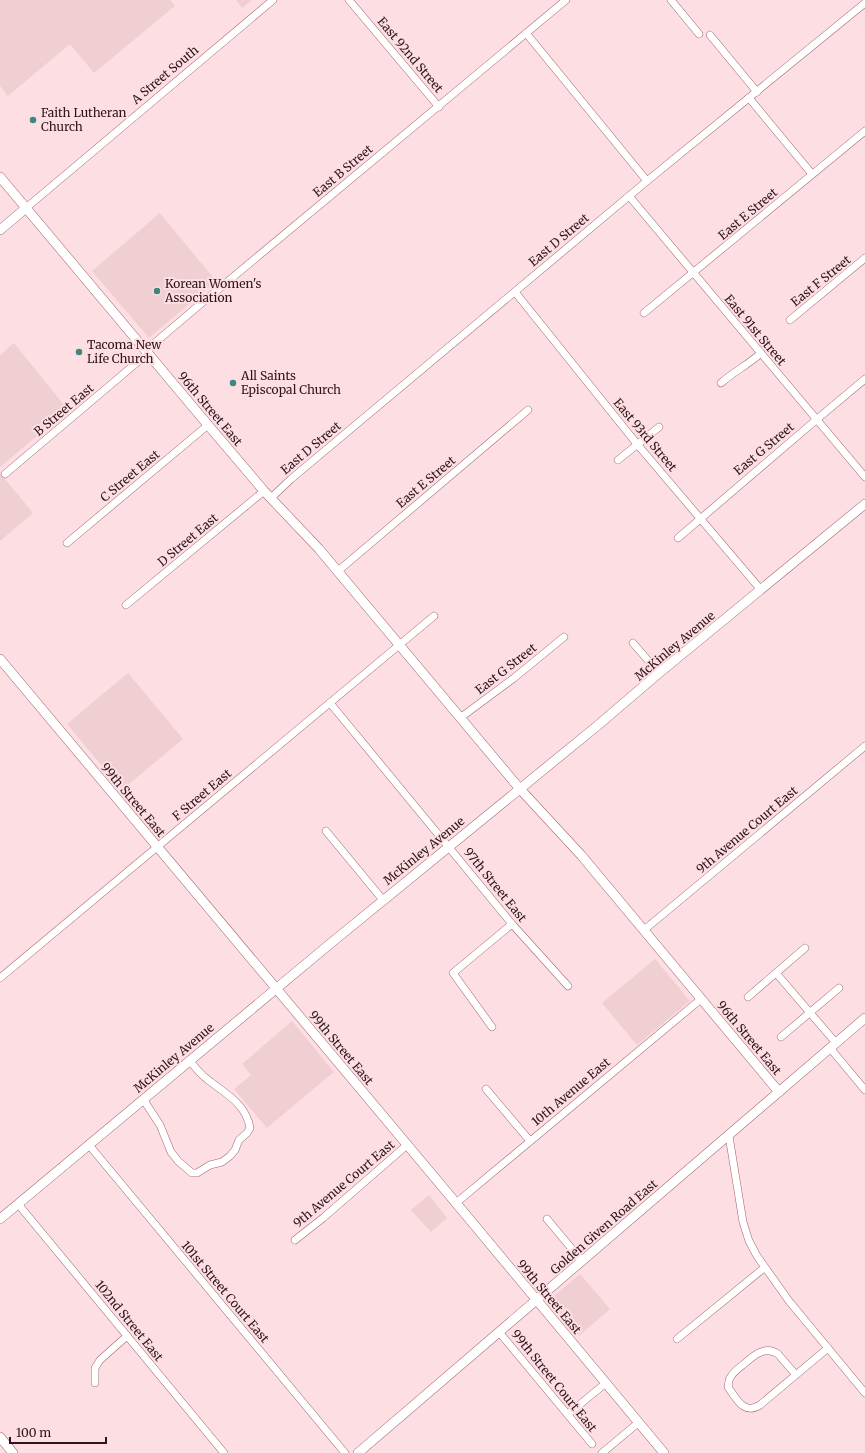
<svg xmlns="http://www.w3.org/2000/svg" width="865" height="1453" font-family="Merriweather,serif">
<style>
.built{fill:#f0cfd3}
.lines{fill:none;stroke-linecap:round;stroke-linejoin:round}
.street-casing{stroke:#a2646e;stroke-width:8}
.secondary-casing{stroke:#a2646e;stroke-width:10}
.street{stroke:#fff;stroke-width:7}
.secondary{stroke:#fff;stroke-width:9}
.poi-dot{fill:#3f8681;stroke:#fddfe3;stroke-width:1.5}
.labels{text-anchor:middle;stroke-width:4;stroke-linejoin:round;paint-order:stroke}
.street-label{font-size:12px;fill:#2e1519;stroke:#fddfe3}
.poi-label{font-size:12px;fill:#2e1519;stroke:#fddfe3;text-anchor:start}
</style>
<rect width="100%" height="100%" fill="#fddfe3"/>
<!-- built -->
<g class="built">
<polygon points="0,0 170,0 175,6 94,73 70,44 8,96 0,86"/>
<polygon points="236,0 252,0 242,8"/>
<polygon points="160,213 216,281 149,338 92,271"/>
<polygon points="14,343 68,410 0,467 0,355"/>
<polygon points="0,473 33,513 0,541"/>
<polygon points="128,673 183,739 122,790 67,724"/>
<polygon points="655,959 690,1001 637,1045 602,1003"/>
<polygon points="292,1021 334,1072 267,1128 234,1089 251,1075 242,1064"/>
<polygon points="429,1195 447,1218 431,1232 411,1210"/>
<polygon points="580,1274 610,1309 579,1336 549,1300"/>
</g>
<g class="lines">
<!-- street casing -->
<g class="street-casing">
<g id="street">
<polyline points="349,0 439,107"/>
<polyline points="671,0 699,34"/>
<polyline points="526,33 647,181"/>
<polyline points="710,35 757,92"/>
<polyline points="749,98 812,174"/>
<polyline points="629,196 865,477"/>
<polyline points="26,208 273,0"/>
<polyline points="515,292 637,444 761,590"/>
<polyline points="644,313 865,131"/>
<polyline points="790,320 865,258"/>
<path d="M721,383C733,372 748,365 761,353"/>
<polyline points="618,460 659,427"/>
<polyline points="5,474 147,354 151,346 197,307 566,0"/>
<polyline points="271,498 291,479 647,181 865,3"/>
<polyline points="678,538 816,420 865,379"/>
<polyline points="67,543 208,425"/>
<polyline points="338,571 528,410"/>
<polyline points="126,605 264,491"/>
<polyline points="633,643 659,673"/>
<polyline points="330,703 512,924 568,986"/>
<polyline points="460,718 514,678 564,637"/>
<polyline points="326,831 383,900"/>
<polyline points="644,930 865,746"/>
<polyline points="776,973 836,1043"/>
<polyline points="0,978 434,616"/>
<polyline points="748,997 805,948"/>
<polyline points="492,1027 453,973 512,924"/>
<polyline points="781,1037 839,988"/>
<polyline points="830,1048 865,1090"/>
<polyline points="486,1089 530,1141"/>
<path d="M143,1099L160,1125L171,1152L178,1161L192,1173H197L210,1165L222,1162L230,1156L235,1150L239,1140L247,1133L250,1128C246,1103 224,1093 207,1079C200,1074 195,1067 189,1060"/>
<polyline points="729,1136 743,1222 749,1241 757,1256 789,1301 865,1393"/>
<polyline points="89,1145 345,1453"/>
<polyline points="456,1203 701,999"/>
<polyline points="18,1204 224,1453"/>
<polyline points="547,1219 582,1261"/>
<polyline points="295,1240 323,1218 407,1145"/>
<polyline points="499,1332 592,1444"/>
<polyline points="677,1339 764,1268"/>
<path d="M796,1375L778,1354C765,1345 753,1356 744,1364C739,1368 733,1372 730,1378C728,1381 729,1384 728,1387C737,1400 744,1415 760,1405L828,1348"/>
<polyline points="95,1383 95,1368 100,1360 127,1336"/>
<polyline points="568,1414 606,1383"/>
<polyline points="602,1453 638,1423"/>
</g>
</g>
<!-- secondary casing -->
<g class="secondary-casing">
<g id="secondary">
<polyline points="0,177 208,425 264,491 319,549 520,789 581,855 779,1092"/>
<polyline points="0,230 26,208"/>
<polyline points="0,659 456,1203 664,1453"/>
<polyline points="0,1219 331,943 597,726 659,673 865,504"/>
<polyline points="0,1437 13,1453"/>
<polyline points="358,1453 865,1018"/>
</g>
</g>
<!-- street -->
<use href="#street" class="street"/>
<!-- secondary -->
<use href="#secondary" class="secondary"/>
</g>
<!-- markers -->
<g class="poi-dot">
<circle cx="33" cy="120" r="4"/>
<circle cx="157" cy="291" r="4"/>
<circle cx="79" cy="352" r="4"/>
<circle cx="233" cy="383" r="4"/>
</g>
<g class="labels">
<!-- street labels -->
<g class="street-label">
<text transform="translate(410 55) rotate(50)" y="4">East 92nd Street</text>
<text transform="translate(165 75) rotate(-40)" y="4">A Street South</text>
<text transform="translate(343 171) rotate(-40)" y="4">East B Street</text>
<text transform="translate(748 214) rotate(-40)" y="4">East E Street</text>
<text transform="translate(559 240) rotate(-40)" y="4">East D Street</text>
<text transform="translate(821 281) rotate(-39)" y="4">East F Street</text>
<text transform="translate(755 330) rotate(50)" y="4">East 91st Street</text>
<text transform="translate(210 409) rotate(50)" y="4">96th Street East</text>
<text transform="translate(64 410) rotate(-40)" y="4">B Street East</text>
<text transform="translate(645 435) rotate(50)" y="4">East 93rd Street</text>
<text transform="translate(311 448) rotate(-40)" y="4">East D Street</text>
<text transform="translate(764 449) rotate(-40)" y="4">East G Street</text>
<text transform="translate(130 476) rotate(-40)" y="4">C Street East</text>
<text transform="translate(426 482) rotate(-40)" y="4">East E Street</text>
<text transform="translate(188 540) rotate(-40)" y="4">D Street East</text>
<text transform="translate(675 646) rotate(-40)" y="4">McKinley Avenue</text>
<text transform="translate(506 669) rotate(-38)" y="4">East G Street</text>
<text transform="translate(202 795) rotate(-40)" y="4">F Street East</text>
<text transform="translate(133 800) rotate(50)" y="4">99th Street East</text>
<text transform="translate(747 830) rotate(-40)" y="4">9th Avenue Court East</text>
<text transform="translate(424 851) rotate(-39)" y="4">McKinley Avenue</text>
<text transform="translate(495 885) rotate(51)" y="4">97th Street East</text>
<text transform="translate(749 1038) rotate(50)" y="4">96th Street East</text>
<text transform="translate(341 1048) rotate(50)" y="4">99th Street East</text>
<text transform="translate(174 1058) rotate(-40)" y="4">McKinley Avenue</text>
<text transform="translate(571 1092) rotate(-40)" y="4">10th Avenue East</text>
<text transform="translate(344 1184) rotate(-40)" y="4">9th Avenue Court East</text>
<text transform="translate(604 1227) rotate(-41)" y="4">Golden Given Road East</text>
<text transform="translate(225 1292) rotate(50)" y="4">101st Street Court East</text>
<text transform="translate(549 1297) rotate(50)" y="4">99th Street East</text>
<text transform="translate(129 1321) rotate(51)" y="4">102nd Street East</text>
<text transform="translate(554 1381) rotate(51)" y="4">99th Street Court East</text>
</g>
<!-- poi labels -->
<g class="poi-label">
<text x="41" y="117">Faith Lutheran<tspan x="41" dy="14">Church</tspan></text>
<text x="165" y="288">Korean Women's<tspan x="165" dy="14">Association</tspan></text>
<text x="87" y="349">Tacoma New<tspan x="87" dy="14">Life Church</tspan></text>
<text x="241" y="380">All Saints<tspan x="241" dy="14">Episcopal Church</tspan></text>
</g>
</g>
<!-- scale -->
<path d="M10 1437v6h96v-6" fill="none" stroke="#2e1519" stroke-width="2"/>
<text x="16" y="1437" font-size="12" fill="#2e1519" stroke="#fddfe3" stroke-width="3" paint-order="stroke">100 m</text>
</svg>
